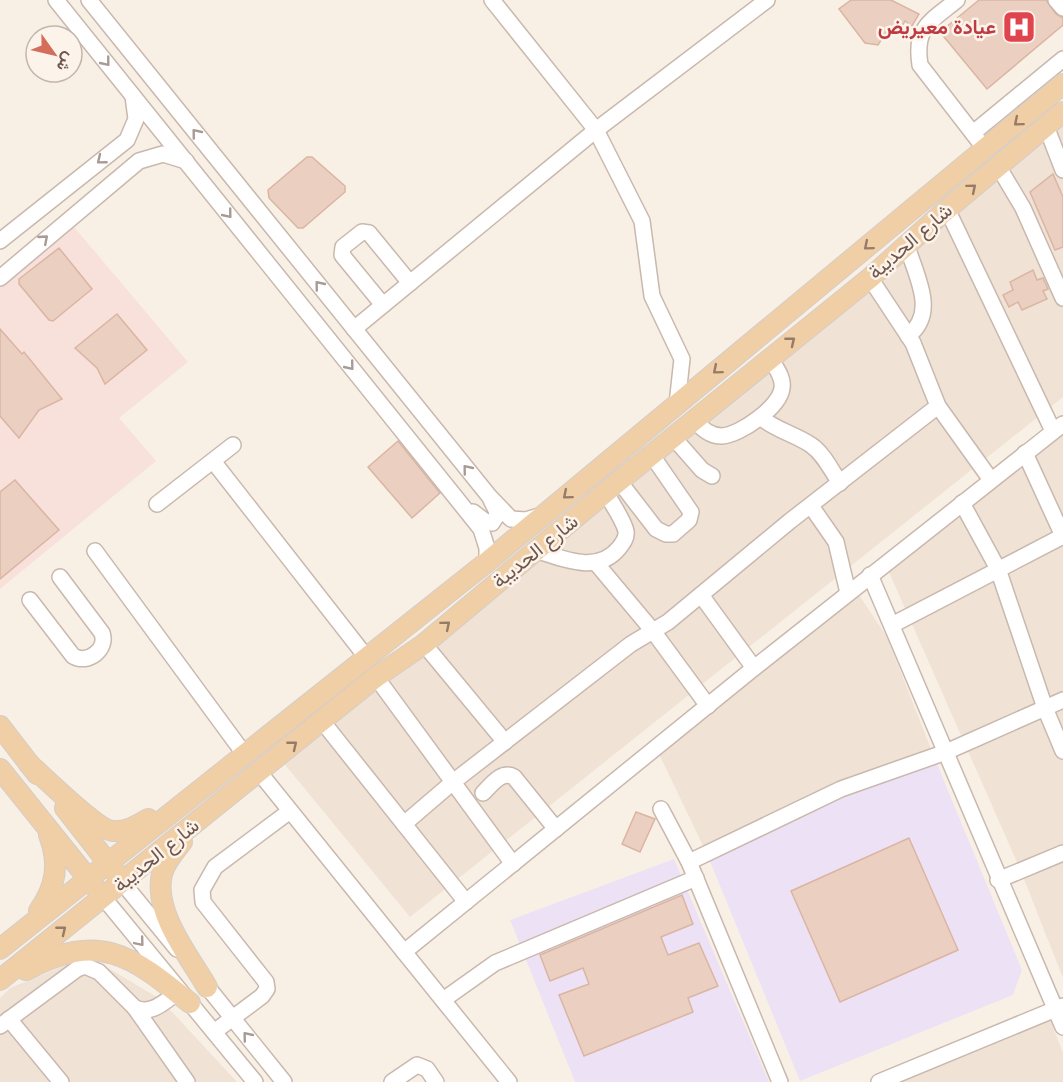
<svg xmlns="http://www.w3.org/2000/svg" width="1063" height="1082" font-family="'Golos Text',Vazirmatn,sans-serif">
<style>
.residential{fill:#f0e2d5}
.commercial{fill:#f8e1da}
.education{fill:#ede2f5}
.building{fill:#ebcfc0;stroke:#dbb5a3;stroke-width:1.5}
.lines{fill:none;stroke-linecap:round;stroke-linejoin:round}
.minor-casing{stroke:#c9b8ad;stroke-width:18}
.major-casing{stroke:#d4cdca;stroke-width:22}
.minor{stroke:#fff;stroke-width:15}
.major{stroke:#f0cfa6;stroke-width:20}
.oneway{stroke:#a99a95}
.oneway2{stroke:#967b68}
.labels{text-anchor:middle;stroke-width:5;stroke-linejoin:round;paint-order:stroke}
.health-label{font-size:20px;font-weight:bold;fill:#be3a42;stroke:#fcf4eb;text-anchor:end}
.street-label{font-size:20px;fill:#6f574e;stroke:#fcf4eb}
</style>
<rect width="100%" height="100%" fill="#f9f0e5"/>
<!-- residential -->
<g class="residential">
<polygon points="1063,120 1063,397 410,917 282,761"/>
<polygon points="1063,433 1063,978 1020,869 889,572"/>
<polygon points="859,595 887,637 935,759 707,854 658,752"/>
<polygon points="88,956 160,999 237,1082 0,1082 0,998 10,988"/>
<polygon points="1048,1014 1063,1053 1063,1082 882,1082"/>
</g>
<!-- commercial -->
<polygon class="commercial" points="74,227 188,362 119,418 156,461 0,589 0,285"/>
<!-- education -->
<g class="education">
<polygon points="935,759 1022,970 1013,995 800,1081 707,854"/>
<polygon points="674,859 769,1082 575,1082 510,920"/>
</g>
<!-- building -->
<g class="building">
<polygon points="851,0 891,0 919,14 912,26 905,21 899,32 889,28 878,45 865,43 839,9"/>
<polygon points="979,0 1046,0 1056,14 1063,18 1063,25 987,89 940,32"/>
<polygon points="307,157 312,157 345,186 345,192 303,228 298,228 269,198 268,190"/>
<polygon points="1053,174 1063,197 1063,247 1055,250 1030,192"/>
<polygon points="59,248 92,289 53,321 49,320 19,284 19,279"/>
<polygon points="1033,270 1037,280 1043,278 1048,289 1043,291 1047,299 1022,310 1018,302 1009,307 1003,295 1013,290 1010,282"/>
<polygon points="117,314 147,350 105,384 97,368 75,348"/>
<polygon points="0,329 22,354 24,352 62,399 39,410 19,438 0,416"/>
<polygon points="398,441 440,493 412,518 368,467"/>
<polygon points="15,480 59,530 0,579 0,492"/>
<polygon points="636,812 655,819 640,852 622,844"/>
<polygon points="909,838 958,950 840,1002 791,891"/>
<polygon points="682,895 693,924 661,937 668,955 699,943 718,986 688,998 693,1012 584,1056 559,995 589,984 583,968 550,981 540,955"/>
</g>
<g class="lines">
<!-- minor casing -->
<g class="minor-casing">
<g id="minor">
<polyline points="56,0 481,529 487,548 487,562"/>
<polyline points="89,0 489,496 511,519 526,520 542,515"/>
<polyline points="492,0 596,130 642,221 652,296 682,359 677,404"/>
<path d="M957,0C930,22 914,27 920,65L985,149"/>
<polyline points="1056,0 1063,8"/>
<polyline points="1046,126 1063,170"/>
<polyline points="973,133 1063,59"/>
<polyline points="998,166 1023,208 1063,298"/>
<polyline points="947,209 1053,431"/>
<polyline points="0,241 127,140 136,119 133,96"/>
<path d="M907,246C916,276 938,313 908,336"/>
<polyline points="0,278 139,161 163,154 186,161"/>
<polyline points="870,278 913,343 938,406 991,480"/>
<polyline points="383,305 342,255 343,247 362,232 369,233 410,283"/>
<polyline points="354,329 596,130 767,0"/>
<path d="M760,417C776,430 794,434 811,445C824,454 831,470 840,483"/>
<path d="M694,420C702,428 709,436 722,436C740,435 780,407 782,388C784,377 775,367 770,358"/>
<polyline points="673,437 702,470 712,476"/>
<polyline points="1025,453 1063,536"/>
<polyline points="213,461 367,658"/>
<polyline points="619,481 656,529 666,534 673,534 689,520 691,512 651,454"/>
<polyline points="962,503 998,569 1045,708 1063,751"/>
<polyline points="157,504 233,445"/>
<polyline points="811,506 836,542 848,593"/>
<polyline points="473,512 486,522 492,523 498,514 491,500"/>
<path d="M535,550C562,558 597,575 619,548C623,543 627,538 626,531C623,519 612,504 606,493"/>
<polyline points="95,551 245,755"/>
<polyline points="596,563 653,631 708,706"/>
<polyline points="870,575 1063,1027"/>
<polyline points="701,595 754,668"/>
<path d="M30,600L73,656C88,665 108,649 102,633L60,577"/>
<polyline points="892,625 1063,536"/>
<polyline points="424,644 505,742"/>
<polyline points="376,677 513,864"/>
<polyline points="322,721 466,902"/>
<polyline points="259,772 509,1082"/>
<path d="M483,793C492,784 502,770 514,777L556,829"/>
<polyline points="661,809 689,862 780,1082"/>
<polyline points="404,824 453,782 631,644 668,622 790,521 938,406"/>
<polyline points="689,862 841,789 946,752 1063,700"/>
<polyline points="998,880 1063,853"/>
<polyline points="122,882 177,949"/>
<polyline points="103,897 255,1082"/>
<polyline points="404,952 754,668 1063,424"/>
<polyline points="201,979 284,1082"/>
<polyline points="443,1000 495,963 696,878"/>
<polyline points="135,1008 187,1082"/>
<polyline points="9,1019 61,1082"/>
<path d="M0,1026L77,969L85,966L99,972L135,1008C152,1015 164,1002 178,992"/>
<polyline points="214,1032 262,996 267,989 266,982 203,902 202,890 215,867 290,811"/>
<polyline points="392,1082 417,1065 427,1069 436,1082"/>
<polyline points="879,1082 1063,1006"/>
</g>
</g>
<!-- major casing -->
<g class="major-casing">
<g id="major">
<polyline points="0,726 37,774"/>
<path d="M29,764C44,777 97,830 113,831C126,832 136,826 148,819"/>
<polyline points="0,769 94,886"/>
<polyline points="65,808 115,872"/>
<path d="M182,842C174,852 165,862 162,874C153,912 189,956 207,987"/>
<path d="M39,911C56,886 60,864 49,835"/>
<polyline points="0,949 487,562 1063,84"/>
<path d="M26,970C100,931 131,955 190,1003"/>
<polyline points="0,980 376,677 424,644 619,481 870,278 947,209 1063,112"/>
</g>
</g>
<!-- minor -->
<use href="#minor" class="minor"/>
<!-- major -->
<use href="#major" class="major"/>
</g>
<!-- one-way arrows -->
<defs><path id="oneway-chevron" d="M-2-3.5L2.5 0L-2 3.5" fill="none" stroke-width="1.6" stroke-linecap="round" stroke-linejoin="round" transform="scale(1.5)"/></defs>
<g class="oneway">
<use href="#oneway-chevron" transform="translate(106 62) rotate(51)"/>
<use href="#oneway-chevron" transform="translate(196 133) rotate(-129)"/>
<use href="#oneway-chevron" transform="translate(101 160) rotate(141)"/>
<use href="#oneway-chevron" transform="translate(228 214) rotate(51)"/>
<use href="#oneway-chevron" transform="translate(44 239) rotate(-41)"/>
<use href="#oneway-chevron" transform="translate(319 285) rotate(-129)"/>
<use href="#oneway-chevron" transform="translate(350 366) rotate(51)"/>
<use href="#oneway-chevron" transform="translate(467 469) rotate(-129)"/>
<use href="#oneway-chevron" transform="translate(140 942) rotate(50)"/>
<use href="#oneway-chevron" transform="translate(247 1036) rotate(-129)"/>
</g>
<g class="oneway2">
<use href="#oneway-chevron" transform="translate(1018 122) rotate(140)"/>
<use href="#oneway-chevron" transform="translate(972 188) rotate(-40)"/>
<use href="#oneway-chevron" transform="translate(868 246) rotate(140)"/>
<use href="#oneway-chevron" transform="translate(791 341) rotate(-39)"/>
<use href="#oneway-chevron" transform="translate(717 370) rotate(140)"/>
<use href="#oneway-chevron" transform="translate(567 495) rotate(140)"/>
<use href="#oneway-chevron" transform="translate(446 625) rotate(-40)"/>
<use href="#oneway-chevron" transform="translate(293 745) rotate(-39)"/>
<use href="#oneway-chevron" transform="translate(62 930) rotate(-39)"/>
</g>
<!-- icons -->
<defs>
<g id="hospital-square" transform="scale(1.725)"><rect x="-9" y="-9" width="18" height="18" rx="4" fill="#e0444e" stroke="#fcf4eb"/><path d="M-5-5h3v3.5h4V-5h3V5h-3V1.5h-4V5h-3Z" fill="#fff"/></g>
</defs>
<g fill-rule="evenodd">
<use href="#hospital-square" x="1019" y="27"/>
</g>
<g class="labels">
<!-- health labels -->
<g class="health-label">
<text x="996" y="34">عيادة معيريض</text>
</g>
<!-- street labels -->
<g class="street-label">
<text transform="translate(910 241) rotate(-41)" y="7">شارع الحديبة</text>
<text transform="translate(535 551) rotate(-39)" y="7">شارع الحديبة</text>
<text transform="translate(156 855) rotate(-39)" y="7">شارع الحديبة</text>
</g>
</g>
<!-- north arrow -->
<g transform="translate(54 54) rotate(124)"><circle r="28" fill="#fcf4eb" stroke="#c4b5ac" stroke-width="1.5"/>
<path d="M0-4.5L10 22L0 15L-10 22Z" fill="#d46d59"/>
<text y="-9" font-size="16" font-weight="bold" text-anchor="middle" fill="#6f574e">ش</text>
</g>
</svg>
